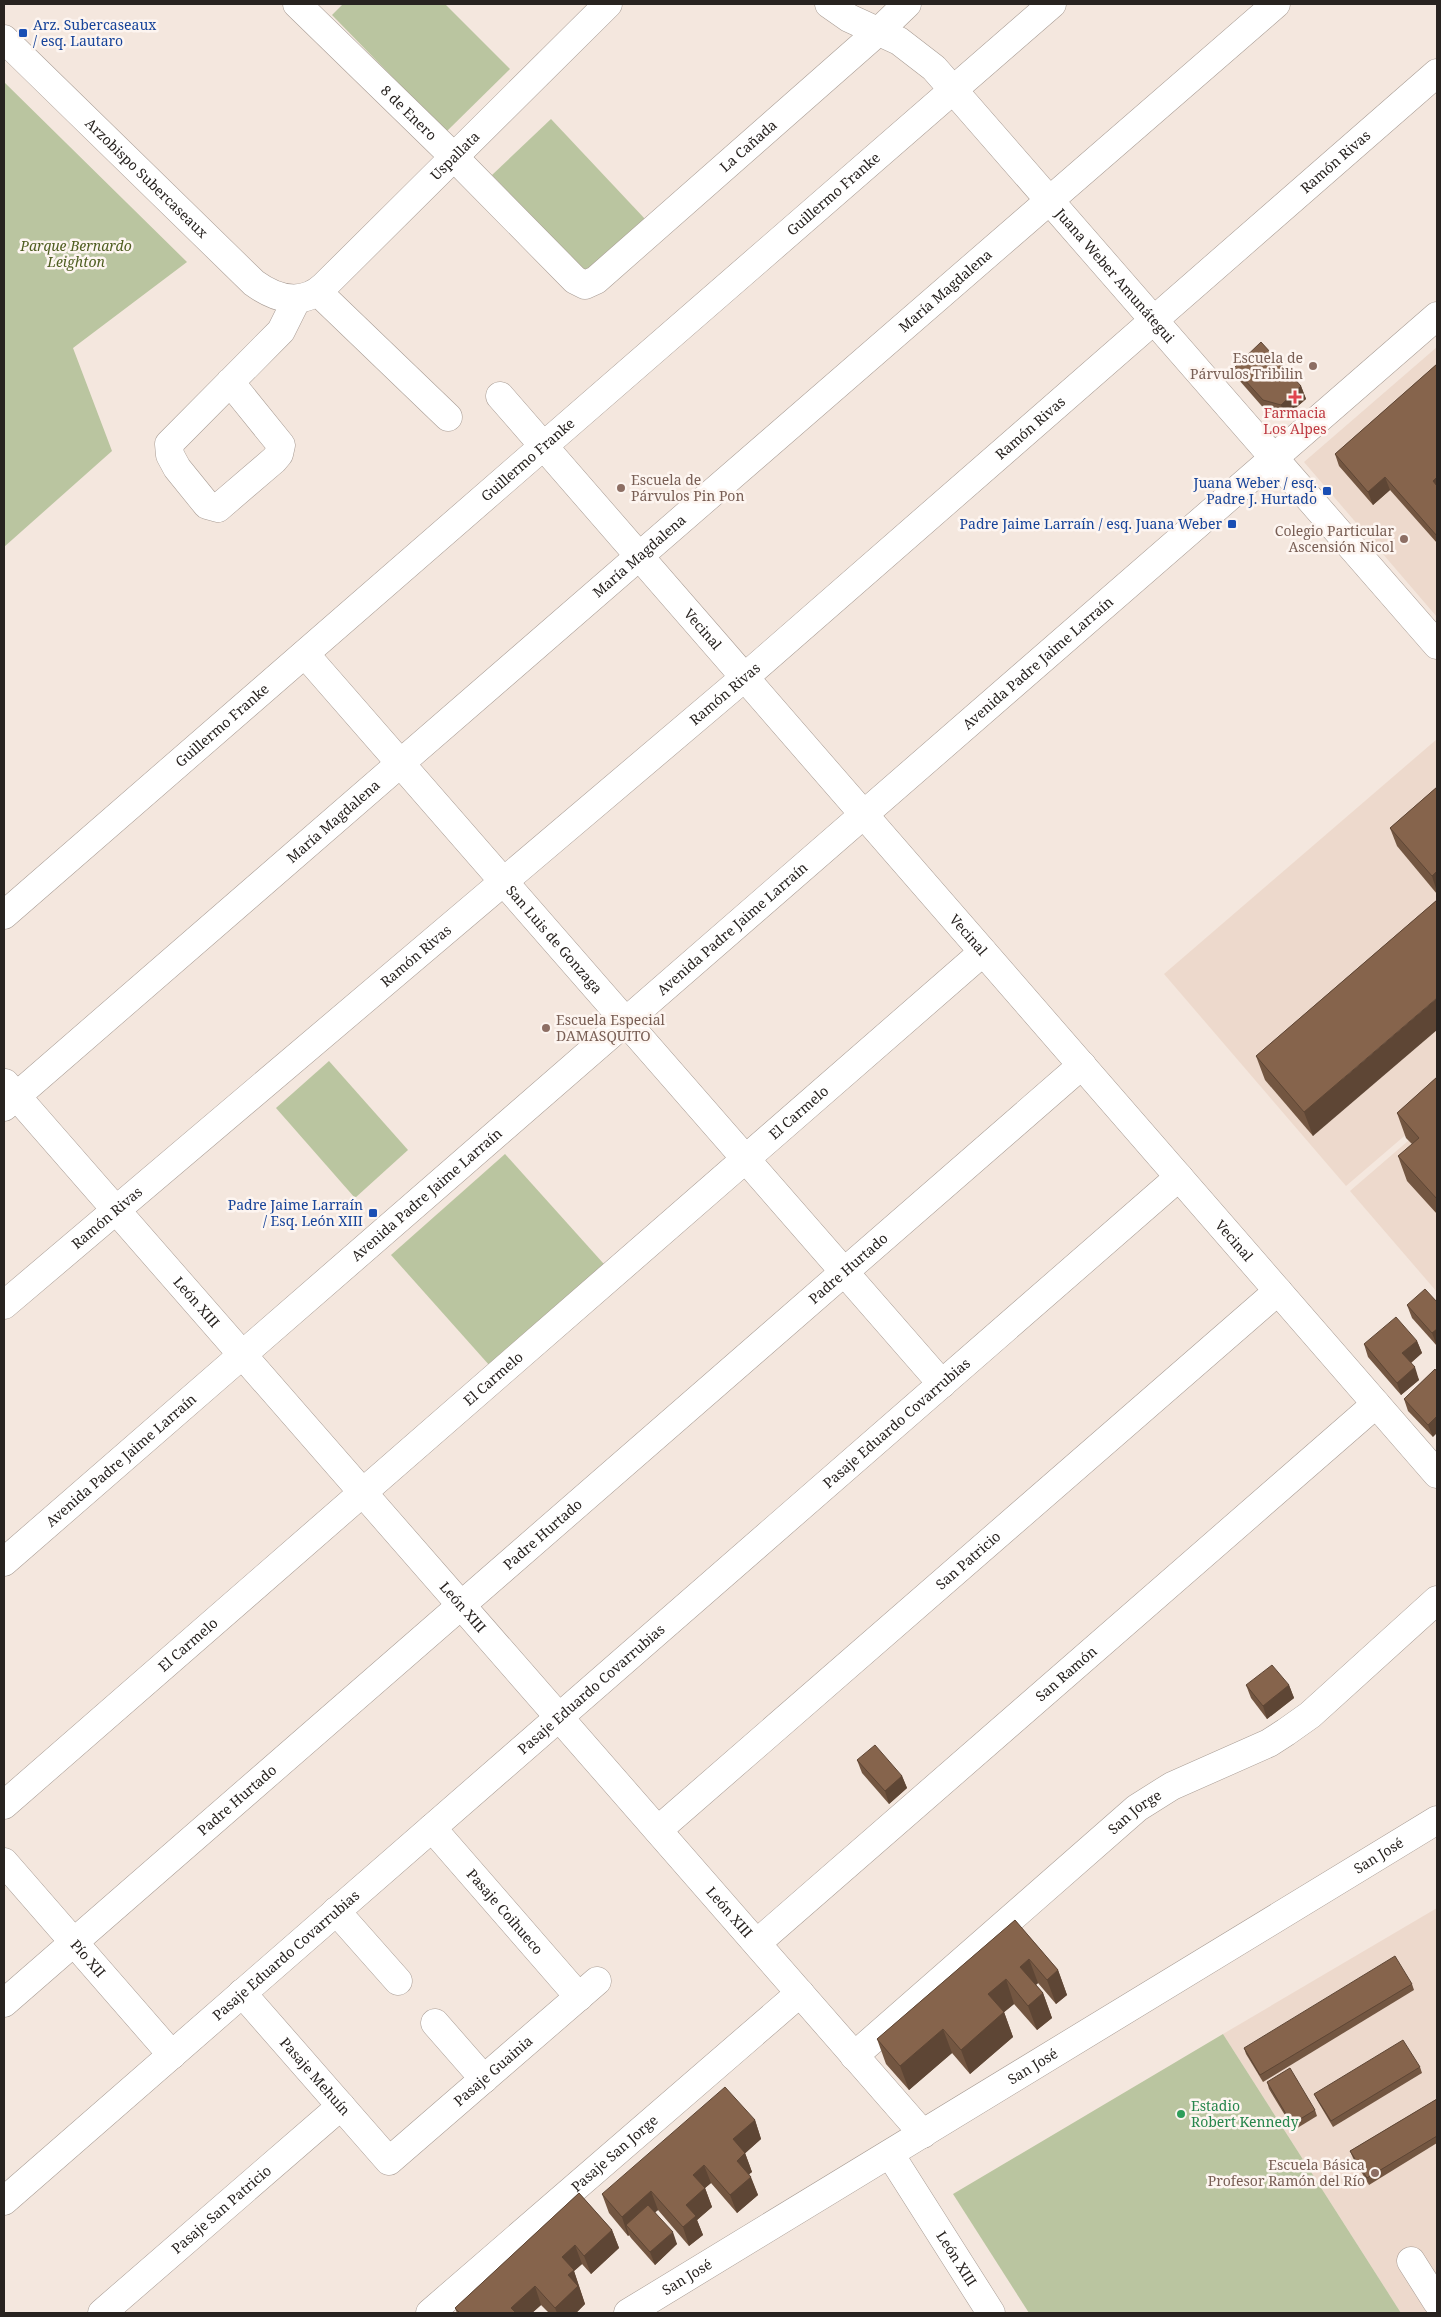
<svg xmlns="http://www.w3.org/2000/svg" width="1441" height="2317" font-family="'Noto Serif',serif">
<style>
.built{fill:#edd9cc}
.green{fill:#bac5a0}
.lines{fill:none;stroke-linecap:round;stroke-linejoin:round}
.minor-casing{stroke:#a89c94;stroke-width:29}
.minor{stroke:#fff;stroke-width:28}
.wall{fill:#735641}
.shaded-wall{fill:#5e4635}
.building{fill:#86644c;stroke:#5e4635}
.transit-dot{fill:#1a4fb4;stroke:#fdf5f0;stroke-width:2}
.education-dot{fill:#8d6e63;stroke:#fdf5f0;stroke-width:2}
.health-dot{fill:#e0444e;stroke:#fdf5f0;stroke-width:2}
.leisure-dot{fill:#2e9e5b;stroke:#fdf5f0;stroke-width:2}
.labels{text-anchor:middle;stroke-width:5;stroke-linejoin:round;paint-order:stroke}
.transit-label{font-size:14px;fill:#164399;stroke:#fdf5f0;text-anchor:end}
.street-label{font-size:14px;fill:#282320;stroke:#fdf5f0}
.park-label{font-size:14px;font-style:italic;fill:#4f5e21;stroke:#fdf5f0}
.education-label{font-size:14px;fill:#785e54;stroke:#fdf5f0;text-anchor:end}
.health-label{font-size:14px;fill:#be3a42;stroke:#fdf5f0}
.leisure-label{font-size:14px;fill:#27864d;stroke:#fdf5f0;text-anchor:start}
</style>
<rect width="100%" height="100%" fill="#f4e7de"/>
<!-- built -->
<g class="built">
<polygon points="1437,347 1437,617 1304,462"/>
<polygon points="1437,739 1437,1108 1346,1186 1164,974"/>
<polygon points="1437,1116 1437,1292 1350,1191"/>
<polygon points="1437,1908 1437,2313 1401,2313 1223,2034"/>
</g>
<!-- green -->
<g class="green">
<polygon points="343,4 445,4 510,69 446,132 332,15"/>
<polygon points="4,82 187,262 73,348 112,451 4,547"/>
<polygon points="551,119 645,219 586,274 492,175"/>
<polygon points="329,1061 408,1150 355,1198 276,1108"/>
<polygon points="505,1154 612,1273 498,1375 391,1255"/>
<polygon points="1223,2034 1401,2313 1029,2313 953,2194"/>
</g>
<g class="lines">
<!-- minor casing -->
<g class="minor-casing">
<g id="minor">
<path id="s1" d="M297,4L453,156L575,280L585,285L596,280L880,30L907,4"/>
<path id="s2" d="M829,4L849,18L899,41L934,68L1437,645"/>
<path id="s3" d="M4,39L254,283C276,299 302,307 324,286L608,4"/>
<polyline points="318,292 448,417"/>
<polyline points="230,382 281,445 279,454 274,460 218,508 207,505 177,468 170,455 169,444 281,331 297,299"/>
<path id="s4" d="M500,396L1437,1474"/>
<path id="s5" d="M305,654L942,1384"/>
<path id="s6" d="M4,915L1052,4"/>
<path id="s7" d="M5,1083L923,2134"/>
<path id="s8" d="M4,1107L1276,4"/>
<path id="s9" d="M4,1305L745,677L1437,73"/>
<path id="s10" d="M4,1562L1437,316"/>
<path id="s11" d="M4,1805L983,952"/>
<path id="s12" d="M432,1828L579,1997"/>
<path id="s13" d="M658,1830L1278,1291"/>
<path id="s14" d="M4,1862L172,2055"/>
<polyline points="336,1911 398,1981"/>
<path id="s15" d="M757,1943L1376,1404"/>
<path id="s16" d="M242,1993L389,2161L597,1981"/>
<path id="s17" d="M4,2003L1082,1065"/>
<polyline points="435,2023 484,2079"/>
<path id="s18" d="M854,2056L1137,1808L1172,1786L1269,1743L1286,1732L1310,1715L1437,1600"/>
<path id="s19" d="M890,2154L991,2313"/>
<path id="s20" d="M4,2201L1179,1177"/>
<polyline points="1411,2261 1437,2302"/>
<path id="s21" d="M102,2313L341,2106"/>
<path id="s22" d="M430,2313L800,1993"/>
<path id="s23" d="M628,2313L1437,1820"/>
</g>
</g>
<!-- minor -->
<use href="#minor" class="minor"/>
</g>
<!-- wall -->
<g class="wall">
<polygon points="1437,364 1437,543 1390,490 1373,505 1339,466 1335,454"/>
<polygon points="1234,368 1301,386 1306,399 1285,417 1267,412 1239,380"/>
<polygon points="1437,787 1437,894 1397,846 1390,828"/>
<polygon points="1437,900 1313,1136 1265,1080 1256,1056"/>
<polygon points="1437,1077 1437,1214 1407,1181 1398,1156 1412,1144 1406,1138 1397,1113"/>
<polygon points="1437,1302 1437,1346 1412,1318 1407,1305"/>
<polygon points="1417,1341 1422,1353 1411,1363 1419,1380 1401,1395 1368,1357 1364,1344"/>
<polygon points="1435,1369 1433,1437 1408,1411 1404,1399"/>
<polygon points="1246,1685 1289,1685 1294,1698 1267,1719 1251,1698"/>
<polygon points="857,1760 902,1776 907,1788 889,1804 862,1773"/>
<polygon points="1015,1920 1058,1970 1067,1995 1056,2004 1038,1983 1036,1985 1043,1993 1052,2018 1037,2030 1014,2004 1004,2012 1013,2037 970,2074 952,2053 909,2090 886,2064 877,2039"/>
<polygon points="1412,1984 1414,1990 1263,2082 1246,2054 1244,2048"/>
<polygon points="1420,2067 1422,2073 1333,2127 1317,2100 1314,2094"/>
<polygon points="1267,2082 1315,2110 1317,2116 1294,2130 1269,2089"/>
<polygon points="1437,2099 1437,2143 1369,2185 1353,2158 1350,2151"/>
<polygon points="755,2120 761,2139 745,2153 752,2172 749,2174 758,2195 737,2213 711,2183 705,2188 712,2207 697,2220 703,2235 689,2246 658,2210 655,2212 677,2244 655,2265 631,2238 629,2235 628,2236 609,2213 602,2194"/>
<polygon points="579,2193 612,2230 619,2248 591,2274 582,2264 574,2271 585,2304 576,2313 549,2313 541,2305 532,2313 457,2313 455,2308"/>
</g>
<!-- shaded-wall -->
<g class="shaded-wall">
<polygon points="1301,386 1306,399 1285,417 1281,405"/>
<polygon points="1385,477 1390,490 1373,505 1368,492"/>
<polygon points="1437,477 1437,493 1433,481"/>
<polygon points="1437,871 1437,892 1432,876"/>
<polygon points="1437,998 1437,1030 1313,1136 1304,1112"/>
<polygon points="1437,1329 1437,1346 1432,1333"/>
<polygon points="1417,1341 1422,1353 1407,1366 1402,1353"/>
<polygon points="1415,1367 1419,1380 1401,1395 1397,1383"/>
<polygon points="1437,1416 1437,1433 1433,1437 1428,1425"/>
<polygon points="1289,1685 1294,1698 1267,1719 1263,1706"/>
<polygon points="902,1776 907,1788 889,1804 885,1791"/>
<polygon points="1029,1959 1038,1983 1029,1991 1020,1967"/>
<polygon points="1058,1970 1067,1995 1056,2004 1047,1980"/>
<polygon points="1006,1979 1014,2004 997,2018 988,1994"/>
<polygon points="1043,1993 1052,2018 1037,2030 1028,2006"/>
<polygon points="1004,2012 1013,2037 970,2074 961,2050"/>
<polygon points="943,2029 952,2053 909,2090 900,2066"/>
<polygon points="755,2120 761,2139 740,2158 733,2139"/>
<polygon points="745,2153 752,2172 743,2179 737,2161"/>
<polygon points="704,2165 711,2183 705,2188 712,2207 697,2220 703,2235 689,2246 683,2227 686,2205 693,2175"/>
<polygon points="751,2177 758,2195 737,2213 730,2195"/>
<polygon points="651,2191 658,2210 632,2232 626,2225 629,2235 628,2236 622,2217"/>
<polygon points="612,2230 619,2248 591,2274 584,2256"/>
<polygon points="673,2232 677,2244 655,2265 650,2252"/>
<polygon points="575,2245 582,2264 574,2271 585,2304 576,2313 557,2313 555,2308 562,2257"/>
<polygon points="535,2286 541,2305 532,2313 513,2313 511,2308"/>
</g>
<!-- building -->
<g class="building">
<polygon points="1261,342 1301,386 1281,405 1263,400 1234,368"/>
<polygon points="1437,364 1437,477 1433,481 1437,486 1437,536 1385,477 1368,492 1335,454"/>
<polygon points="1437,787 1437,871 1432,876 1390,828"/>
<polygon points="1437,900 1437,998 1304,1112 1256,1056"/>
<polygon points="1437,1077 1437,1199 1398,1156 1419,1138 1397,1113"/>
<polygon points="1425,1289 1437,1302 1437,1329 1432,1333 1407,1305"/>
<polygon points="1396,1317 1417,1341 1402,1353 1415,1367 1397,1383 1364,1344"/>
<polygon points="1435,1369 1437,1372 1437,1416 1428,1425 1404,1399"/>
<polygon points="1272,1665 1289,1685 1263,1706 1246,1685"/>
<polygon points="875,1745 902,1776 885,1791 857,1760"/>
<polygon points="1015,1920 1058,1970 1047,1980 1029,1959 1020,1967 1043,1993 1028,2006 1006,1979 988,1994 1004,2012 961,2050 943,2029 900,2066 877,2039"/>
<polygon points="1395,1956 1412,1984 1260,2075 1244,2048"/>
<polygon points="1403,2040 1420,2067 1331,2121 1314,2094"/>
<polygon points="1290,2068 1315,2110 1292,2124 1267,2082"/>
<polygon points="725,2087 755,2120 733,2139 745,2153 737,2161 751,2177 730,2195 704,2165 693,2175 705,2188 686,2205 696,2216 683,2227 651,2191 622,2217 602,2194"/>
<polygon points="1437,2099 1437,2136 1367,2178 1350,2151"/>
<polygon points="579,2193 612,2230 584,2256 575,2245 562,2257 574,2270 568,2275 578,2286 555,2308 535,2286 511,2308 516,2313 460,2313 455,2308"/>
<polygon points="648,2205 673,2232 650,2252 626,2225"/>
</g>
<!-- markers -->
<g class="transit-dot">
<rect x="18" y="28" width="10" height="10" rx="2.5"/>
<rect x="1322" y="486" width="10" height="10" rx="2.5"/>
<rect x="1227" y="519" width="10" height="10" rx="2.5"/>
<rect x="368" y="1208" width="10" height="10" rx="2.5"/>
</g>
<g class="education-dot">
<circle cx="1313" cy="366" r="5"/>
<circle cx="621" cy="488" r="5"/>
<circle cx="1404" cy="539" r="5"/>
<circle cx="546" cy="1028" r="5"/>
<circle cx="1375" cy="2173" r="5"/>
</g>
<path class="health-dot" d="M1292.5 389.5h5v5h5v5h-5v5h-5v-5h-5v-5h5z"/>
<circle class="leisure-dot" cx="1181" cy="2114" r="5"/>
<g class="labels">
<!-- transit labels -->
<g class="transit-label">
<text x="33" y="30" text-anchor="start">Arz. Subercaseaux<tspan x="33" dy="16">/ esq. Lautaro</tspan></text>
<text x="1317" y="488">Juana Weber / esq.<tspan x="1317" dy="16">Padre J. Hurtado</tspan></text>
<text x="1222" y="529">Padre Jaime Larraín / esq. Juana Weber</text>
<text x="363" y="1210">Padre Jaime Larraín<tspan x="363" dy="16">/ Esq. León XIII</tspan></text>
</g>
<!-- street labels -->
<g class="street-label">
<text dy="5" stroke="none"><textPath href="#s1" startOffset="156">8 de Enero</textPath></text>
<text dy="5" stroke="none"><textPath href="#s1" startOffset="618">La Cañada</textPath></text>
<text dy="5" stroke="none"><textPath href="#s3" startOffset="611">Uspallata</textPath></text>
<text dy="5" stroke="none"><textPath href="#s9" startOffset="1755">Ramón Rivas</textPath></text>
<text dy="5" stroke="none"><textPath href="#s3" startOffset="199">Arzobispo Subercaseaux</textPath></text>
<text dy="5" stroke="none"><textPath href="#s6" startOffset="1099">Guillermo Franke</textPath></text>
<text dy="5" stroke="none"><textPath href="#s2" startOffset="399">Juana Weber Amunátegui</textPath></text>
<text dy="5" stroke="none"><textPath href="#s8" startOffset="1246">María Magdalena</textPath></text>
<text dy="5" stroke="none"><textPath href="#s9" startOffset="1350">Ramón Rivas</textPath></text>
<text dy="5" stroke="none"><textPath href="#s6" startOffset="694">Guillermo Franke</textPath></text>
<text dy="5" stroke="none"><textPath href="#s8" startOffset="841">María Magdalena</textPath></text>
<text dy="5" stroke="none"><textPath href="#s4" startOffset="309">Vecinal</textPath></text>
<text dy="5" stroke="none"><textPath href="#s10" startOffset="1370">Avenida Padre Jaime Larraín</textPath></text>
<text dy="5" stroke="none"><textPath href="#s9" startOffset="945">Ramón Rivas</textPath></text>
<text dy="5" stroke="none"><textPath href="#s6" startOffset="289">Guillermo Franke</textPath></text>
<text dy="5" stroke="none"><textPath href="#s8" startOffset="436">María Magdalena</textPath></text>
<text dy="5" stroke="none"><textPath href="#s10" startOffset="965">Avenida Padre Jaime Larraín</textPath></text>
<text dy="5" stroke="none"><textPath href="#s4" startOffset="714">Vecinal</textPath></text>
<text dy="5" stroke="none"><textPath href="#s5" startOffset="379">San Luis de Gonzaga</textPath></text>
<text dy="5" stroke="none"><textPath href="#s9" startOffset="540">Ramón Rivas</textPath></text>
<text dy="5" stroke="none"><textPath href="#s11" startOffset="1054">El Carmelo</textPath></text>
<text dy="5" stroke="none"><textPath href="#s10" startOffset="560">Avenida Padre Jaime Larraín</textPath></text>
<text dy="5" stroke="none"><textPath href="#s9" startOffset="135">Ramón Rivas</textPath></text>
<text dy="5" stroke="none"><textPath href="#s4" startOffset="1119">Vecinal</textPath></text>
<text dy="5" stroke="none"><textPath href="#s17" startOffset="1119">Padre Hurtado</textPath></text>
<text dy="5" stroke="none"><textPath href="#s7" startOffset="291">León XIII</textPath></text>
<text dy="5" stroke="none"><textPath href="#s11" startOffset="649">El Carmelo</textPath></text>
<text dy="5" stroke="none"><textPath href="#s20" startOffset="1184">Pasaje Eduardo Covarrubias</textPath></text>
<text dy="5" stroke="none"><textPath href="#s10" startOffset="155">Avenida Padre Jaime Larraín</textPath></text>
<text dy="5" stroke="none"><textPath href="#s17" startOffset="714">Padre Hurtado</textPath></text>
<text dy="5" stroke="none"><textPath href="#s13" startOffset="411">San Patricio</textPath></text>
<text dy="5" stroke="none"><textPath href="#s7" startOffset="696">León XIII</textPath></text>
<text dy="5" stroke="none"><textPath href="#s11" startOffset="244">El Carmelo</textPath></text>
<text dy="5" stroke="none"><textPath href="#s15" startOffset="410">San Ramón</textPath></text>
<text dy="5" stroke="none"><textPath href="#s20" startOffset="779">Pasaje Eduardo Covarrubias</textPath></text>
<text dy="5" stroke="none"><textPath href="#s17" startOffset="309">Padre Hurtado</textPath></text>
<text dy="5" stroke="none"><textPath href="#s18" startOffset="372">San Jorge</textPath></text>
<text dy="5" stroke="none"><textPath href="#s23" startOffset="879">San José</textPath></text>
<text dy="5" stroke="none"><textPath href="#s12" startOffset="111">Pasaje Coihueco</textPath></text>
<text dy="5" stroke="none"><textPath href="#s7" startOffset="1101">León XIII</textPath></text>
<text dy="5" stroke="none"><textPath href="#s20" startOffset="374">Pasaje Eduardo Covarrubias</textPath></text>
<text dy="5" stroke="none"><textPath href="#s14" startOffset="128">Pío XII</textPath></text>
<text dy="5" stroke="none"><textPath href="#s23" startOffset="474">San José</textPath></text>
<text dy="5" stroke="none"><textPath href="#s16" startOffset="361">Pasaje Guainia</textPath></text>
<text dy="5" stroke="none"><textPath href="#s16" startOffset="111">Pasaje Mehuín</textPath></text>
<text dy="5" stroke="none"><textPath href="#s22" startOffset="244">Pasaje San Jorge</textPath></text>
<text dy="5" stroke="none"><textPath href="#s21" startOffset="158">Pasaje San Patricio</textPath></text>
<text dy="5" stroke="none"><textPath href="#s19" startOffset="124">León XIII</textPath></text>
<text dy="5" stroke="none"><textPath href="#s23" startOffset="69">San José</textPath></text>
</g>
<!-- park labels -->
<g class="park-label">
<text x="76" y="251">Parque Bernardo<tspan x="76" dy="16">Leighton</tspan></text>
</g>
<!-- education labels -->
<g class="education-label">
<text x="1303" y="363">Escuela de<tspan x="1303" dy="16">Párvulos Tribilin</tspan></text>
<text x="631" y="485" text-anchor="start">Escuela de<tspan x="631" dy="16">Párvulos Pin Pon</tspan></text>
<text x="1394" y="536">Colegio Particular<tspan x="1394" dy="16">Ascensión Nicol</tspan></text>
<text x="556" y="1025" text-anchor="start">Escuela Especial<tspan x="556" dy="16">DAMASQUITO</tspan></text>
<text x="1365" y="2170">Escuela Básica<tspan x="1365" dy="16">Profesor Ramón del Río</tspan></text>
</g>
<!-- health labels -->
<g class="health-label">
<text x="1295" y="418">Farmacia<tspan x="1295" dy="16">Los Alpes</tspan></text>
</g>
<!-- leisure labels -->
<g class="leisure-label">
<text x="1191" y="2111">Estadio<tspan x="1191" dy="16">Robert Kennedy</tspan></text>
</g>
</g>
<!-- border -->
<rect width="1441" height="2317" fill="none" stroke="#282320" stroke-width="10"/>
</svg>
